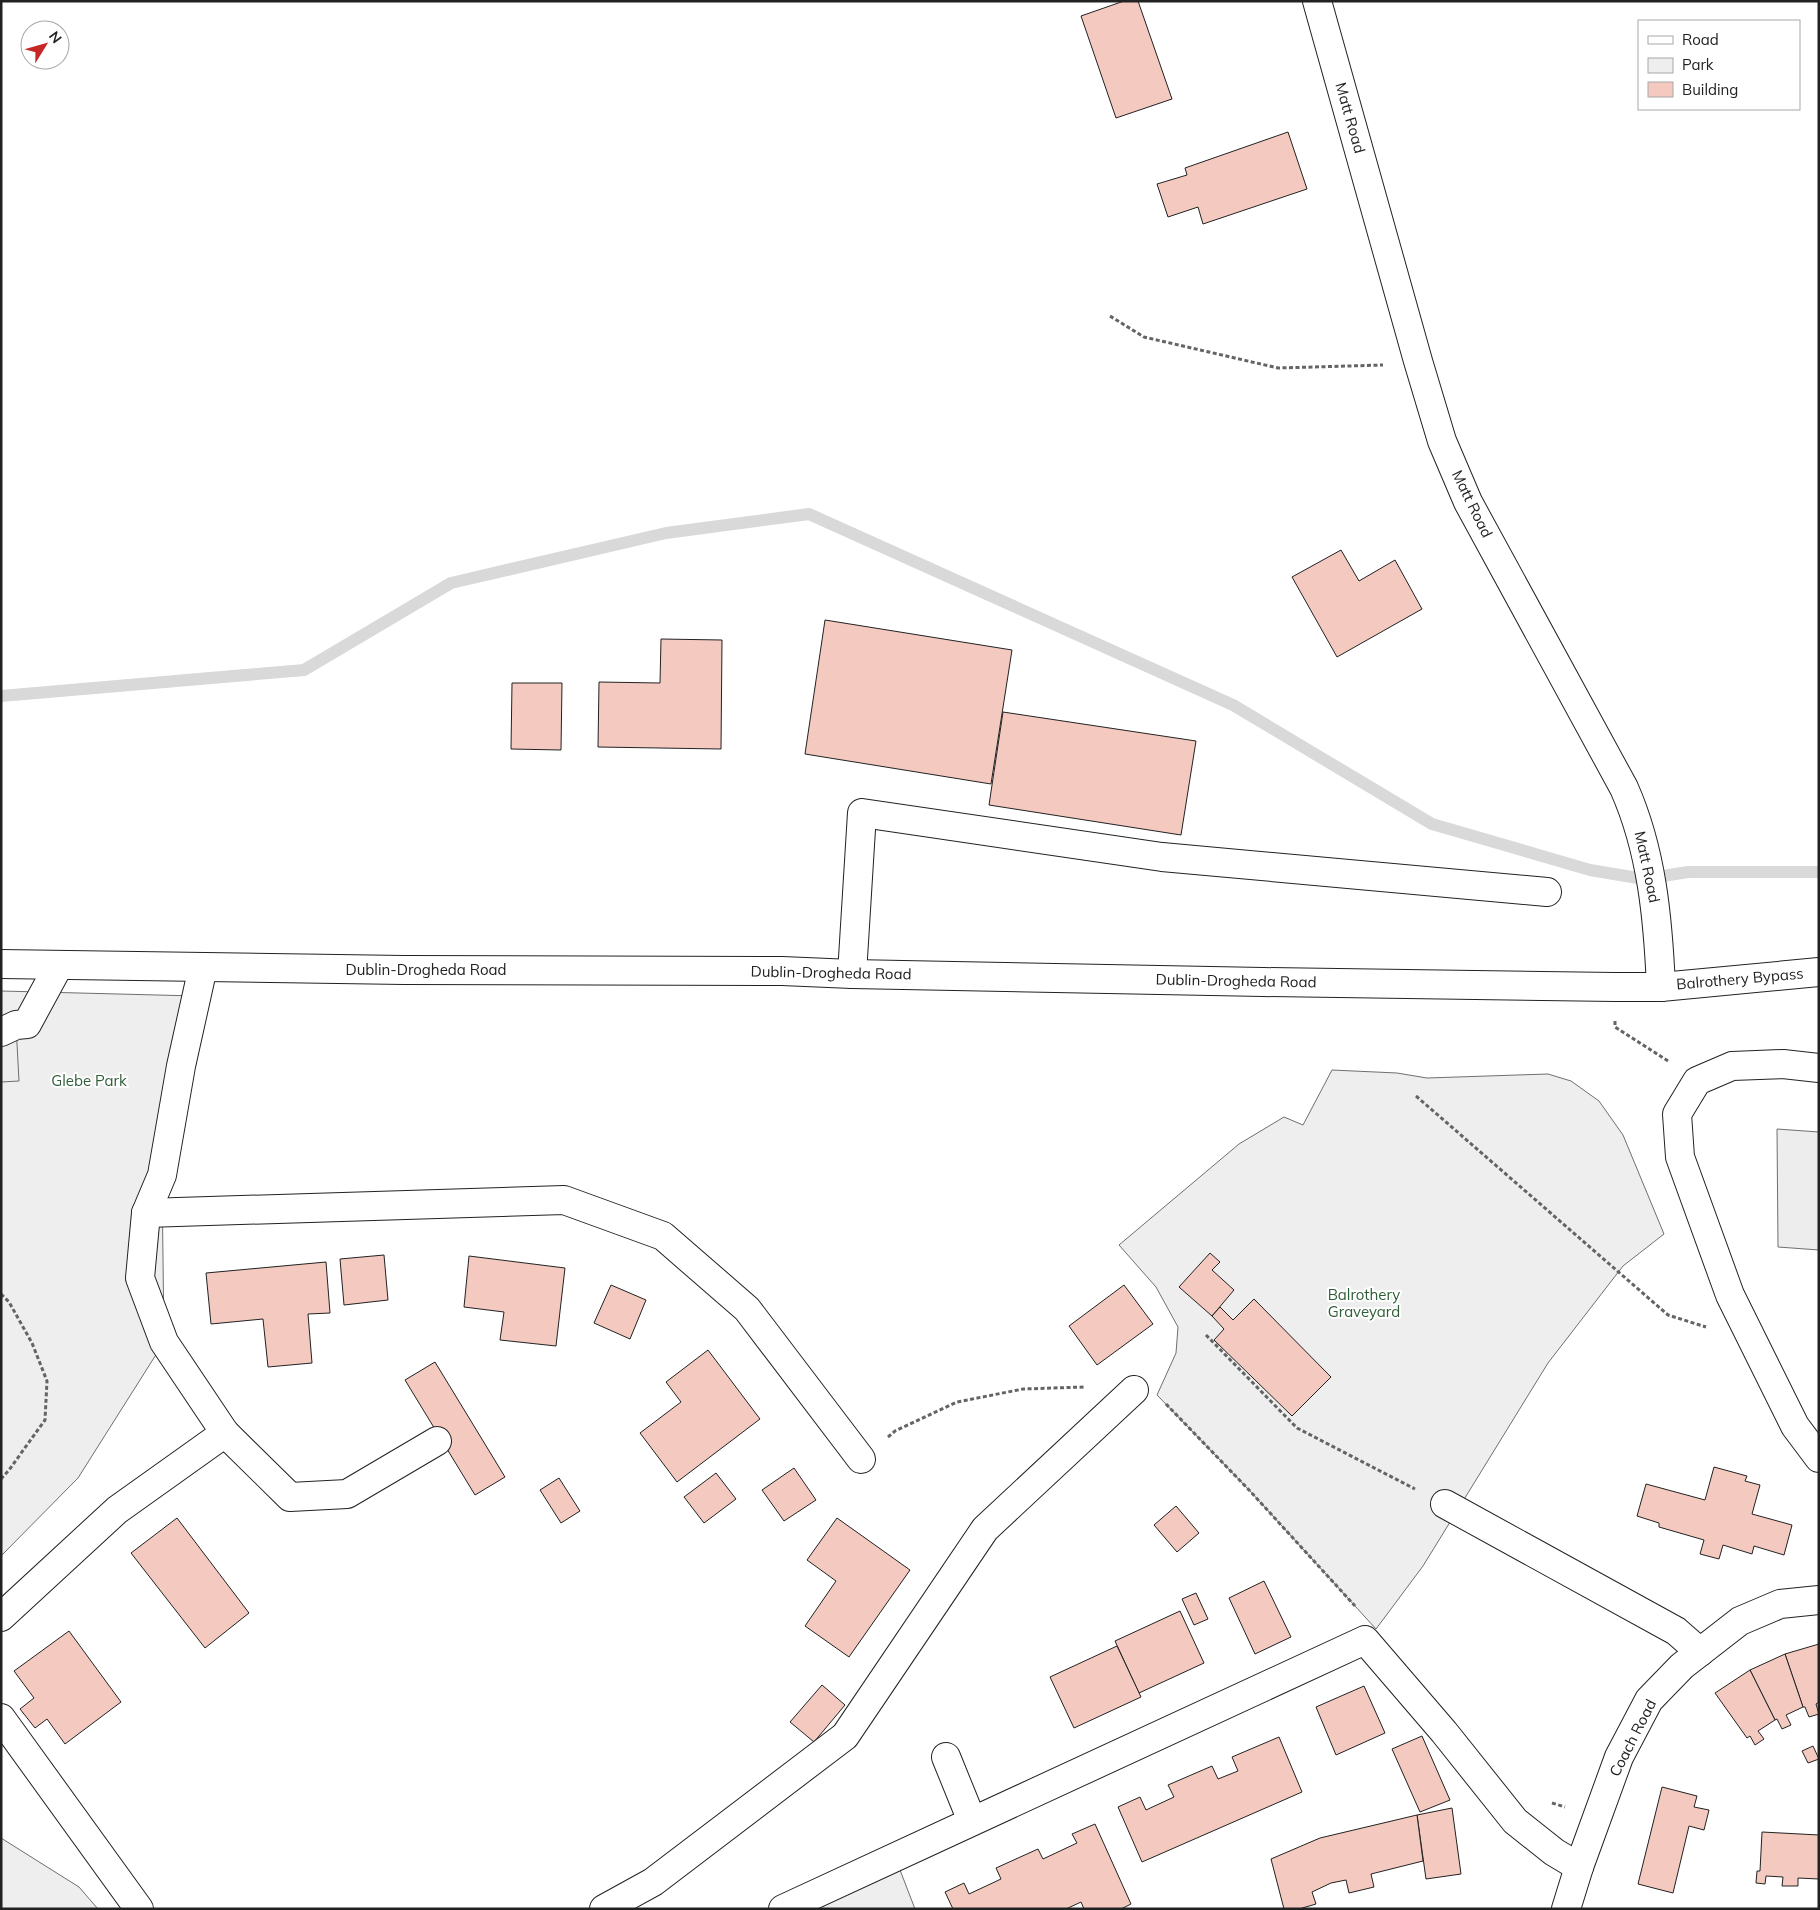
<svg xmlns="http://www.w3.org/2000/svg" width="1820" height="1910" font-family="Mulish,sans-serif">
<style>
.green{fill:#eee;stroke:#6f6f6f}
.parking{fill:#ededed;stroke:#6f6f6f}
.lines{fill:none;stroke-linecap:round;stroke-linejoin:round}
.stream{stroke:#d9d9d9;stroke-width:12}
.building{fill:#f3c9c0;stroke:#222}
.minor-casing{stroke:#222;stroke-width:30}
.major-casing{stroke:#222;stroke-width:30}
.path{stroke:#646464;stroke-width:3;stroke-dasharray:4 2.5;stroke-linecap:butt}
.minor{stroke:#fff;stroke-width:28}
.major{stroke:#fff;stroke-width:28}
.labels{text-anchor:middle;stroke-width:4;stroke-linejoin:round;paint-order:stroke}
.street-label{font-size:15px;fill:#222;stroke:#fff}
.park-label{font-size:15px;fill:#2f5e38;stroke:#fff}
</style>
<rect width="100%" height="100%" fill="#fff"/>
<!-- green -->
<g class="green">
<polygon points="1,991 196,996 162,1175 164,1342 78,1478 1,1556"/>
<polygon points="1332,1070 1397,1073 1427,1078 1548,1074 1571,1081 1599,1101 1623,1135 1664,1234 1623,1266 1548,1363 1423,1566 1376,1629 1250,1491 1157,1395 1176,1353 1178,1327 1156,1287 1119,1245 1239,1144 1284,1117 1303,1125"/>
<polygon points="1,1838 79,1887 98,1909 1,1909"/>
<polygon points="895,1857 915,1909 783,1909"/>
</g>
<!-- parking -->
<g class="parking">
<polygon points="16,1025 19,1081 1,1082 1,1026"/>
<polygon points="1777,1129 1819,1132 1819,1250 1778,1247"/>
</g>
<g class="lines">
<!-- stream -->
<polyline class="stream" points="1,696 304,670 451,583 666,533 809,514 1233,705 1432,824 1590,870 1644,879 1688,872 1819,872"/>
</g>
<!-- building -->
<g class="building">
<polygon points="1124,1 1138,1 1172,99 1116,118 1081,16"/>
<polygon points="1288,132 1307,189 1203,224 1198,207 1168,217 1157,184 1187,175 1185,168"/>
<polygon points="1341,550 1359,581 1395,560 1422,609 1337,657 1292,577"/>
<polygon points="825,620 1012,650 991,784 805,754"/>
<polygon points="661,639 722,640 721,749 598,747 599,682 660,683"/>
<polygon points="512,683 562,683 561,750 511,749"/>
<polygon points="1003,712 1196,741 1181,835 989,805"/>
<polygon points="1210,1253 1220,1262 1212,1270 1234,1290 1212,1316 1179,1287"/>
<polygon points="384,1255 388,1300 344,1305 340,1259"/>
<polygon points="469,1256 565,1268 556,1346 500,1340 504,1312 464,1307"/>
<polygon points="326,1262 330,1313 308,1314 312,1363 268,1367 263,1319 211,1324 206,1273"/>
<polygon points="611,1285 646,1300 630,1339 594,1323"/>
<polygon points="1124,1285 1153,1324 1097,1365 1069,1326"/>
<polygon points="1254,1299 1331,1377 1292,1416 1214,1340 1224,1329 1212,1316 1220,1307 1233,1320"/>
<polygon points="708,1350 760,1419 677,1482 640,1433 681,1402 666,1382"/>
<polygon points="435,1362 505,1477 475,1495 405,1380"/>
<polygon points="1714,1467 1747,1476 1745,1481 1760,1485 1752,1514 1792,1525 1784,1555 1754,1546 1752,1554 1723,1545 1719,1559 1700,1554 1704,1540 1659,1527 1659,1523 1637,1516 1646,1484 1705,1500"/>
<polygon points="794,1468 816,1500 784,1521 762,1490"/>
<polygon points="716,1473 736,1499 704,1523 684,1497"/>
<polygon points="559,1478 580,1511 561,1523 540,1490"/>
<polygon points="1176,1506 1199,1533 1177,1552 1154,1525"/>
<polygon points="177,1518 249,1613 205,1648 131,1553"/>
<polygon points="837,1518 910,1570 849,1657 805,1626 836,1581 807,1560"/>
<polygon points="1264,1581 1291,1637 1255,1654 1229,1598"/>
<polygon points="1196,1593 1208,1619 1194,1625 1182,1599"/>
<polygon points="1180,1611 1204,1663 1139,1693 1115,1641"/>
<polygon points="69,1631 121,1702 65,1744 47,1719 35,1728 20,1709 34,1698 14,1671"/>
<polygon points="1819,1644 1819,1702 1816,1704 1819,1714 1809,1717 1805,1707 1803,1707 1785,1654"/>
<polygon points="1117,1646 1141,1697 1074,1728 1050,1677"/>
<polygon points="1785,1654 1803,1707 1786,1715 1791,1725 1782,1729 1777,1719 1775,1720 1750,1670"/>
<polygon points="1750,1670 1775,1720 1758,1731 1764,1739 1755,1745 1750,1736 1747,1738 1715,1693"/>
<polygon points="822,1685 845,1705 814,1742 790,1722"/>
<polygon points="1364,1686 1385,1733 1336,1755 1316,1707"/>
<polygon points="1422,1736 1450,1800 1420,1812 1392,1749"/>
<polygon points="1279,1737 1302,1792 1142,1862 1118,1807 1140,1797 1146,1810 1174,1797 1168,1785 1212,1766 1218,1779 1238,1771 1232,1757"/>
<polygon points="1813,1746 1819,1759 1808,1763 1802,1751"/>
<polygon points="1662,1787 1697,1796 1694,1807 1709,1810 1704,1830 1689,1826 1673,1893 1638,1884"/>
<polygon points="1452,1808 1461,1874 1426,1879 1417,1815"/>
<polygon points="1417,1815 1423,1861 1371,1874 1374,1887 1349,1893 1346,1880 1331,1883 1312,1892 1316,1904 1299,1909 1284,1909 1271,1859 1320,1838"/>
<polygon points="1095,1824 1131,1904 1121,1909 1084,1909 1081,1902 1066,1909 953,1909 945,1892 964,1883 969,1894 1001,1879 996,1868 1038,1849 1043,1859 1077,1843 1072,1834"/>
<polygon points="1762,1832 1819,1835 1819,1879 1798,1878 1798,1886 1782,1886 1783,1877 1766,1876 1765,1884 1756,1883 1757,1871 1760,1871"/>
</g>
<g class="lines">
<!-- minor casing -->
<g class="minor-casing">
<g id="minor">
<path d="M1317,1L1418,361L1442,441L1468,502L1624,788C1652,851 1658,919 1661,987"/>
<polyline points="852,974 862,813 1162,857 1547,892"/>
<polyline points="1,1032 16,1025 27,1024 59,965"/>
<polyline points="1819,1068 1783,1064 1732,1066 1697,1081 1677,1114 1680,1157 1730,1295 1795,1426 1819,1458"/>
<polyline points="146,1213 564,1200 663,1236 747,1309 861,1459"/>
<polyline points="225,1433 290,1497 347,1494 437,1441"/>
<polyline points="1445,1504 1676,1631 1700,1652"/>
<polyline points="1,1617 117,1510 225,1433 164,1342 140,1278 146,1213 162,1175 181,1066 203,967"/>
<polyline points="1,1718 139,1909"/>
<polyline points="946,1757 972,1821"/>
<polyline points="604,1909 653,1882 845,1736 985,1529 1134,1390"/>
<polyline points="783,1909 1365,1640 1444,1732 1515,1821 1554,1852 1579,1867"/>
<polyline points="1566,1909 1579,1867 1619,1757 1649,1700 1682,1666 1740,1621 1780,1604 1819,1600"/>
</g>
</g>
<!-- major casing -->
<g class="major-casing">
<polyline id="major" points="1,964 404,970 782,971 852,974 1263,982 1615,987 1661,987 1819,972"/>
</g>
<!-- path -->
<g class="path">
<polyline points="1110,316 1144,337 1278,368 1383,365"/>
<polyline points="1615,1021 1615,1027 1668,1061"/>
<polyline points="1416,1096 1668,1315 1706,1327"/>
<polyline points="1,1294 9,1302 32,1343 47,1381 45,1420 9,1470 1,1479"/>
<polyline points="1206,1335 1297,1428 1415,1489"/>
<polyline points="1166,1404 1250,1491 1355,1606"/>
<polyline points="888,1437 895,1431 957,1402 1023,1389 1084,1387"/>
<polyline points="1552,1803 1565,1807"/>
</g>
<!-- minor -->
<use href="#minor" class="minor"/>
<!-- major -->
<use href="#major" class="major"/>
</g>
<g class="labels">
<!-- street labels -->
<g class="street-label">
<text transform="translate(1350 118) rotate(74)" y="5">Matt Road</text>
<text transform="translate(1472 504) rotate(64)" y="5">Matt Road</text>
<text transform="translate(1647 867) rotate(78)" y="5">Matt Road</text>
<text x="426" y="975">Dublin-Drogheda Road</text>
<text transform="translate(831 973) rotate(1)" y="5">Dublin-Drogheda Road</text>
<text transform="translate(1740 979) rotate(-5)" y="5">Balrothery Bypass</text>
<text transform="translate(1236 981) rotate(1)" y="5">Dublin-Drogheda Road</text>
<text transform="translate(1633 1738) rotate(-63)" y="5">Coach Road</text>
</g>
<!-- park labels -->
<g class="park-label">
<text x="89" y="1086">Glebe Park</text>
<text x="1364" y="1300">Balrothery<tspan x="1364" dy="17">Graveyard</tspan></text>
</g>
</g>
<!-- border -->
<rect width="1820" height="1910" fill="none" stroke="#222222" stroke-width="5"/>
<!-- legend -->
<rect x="1638" y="20" width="162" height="90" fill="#ffffff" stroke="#a7a7a7"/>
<rect x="1648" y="36" width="25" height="8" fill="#ffffff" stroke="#a7a7a7"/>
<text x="1682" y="45" font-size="15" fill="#222222">Road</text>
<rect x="1648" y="58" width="25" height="15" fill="#eeeeee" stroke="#a7a7a7"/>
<text x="1682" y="70" font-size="15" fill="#222222">Park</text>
<rect x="1648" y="82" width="25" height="15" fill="#f3c9c0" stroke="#a7a7a7"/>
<text x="1682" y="95" font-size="15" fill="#222222">Building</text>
<!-- north arrow -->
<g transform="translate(45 45) rotate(53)"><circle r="24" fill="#ffffff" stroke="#a7a7a7"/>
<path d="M0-4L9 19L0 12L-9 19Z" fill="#c62828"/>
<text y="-8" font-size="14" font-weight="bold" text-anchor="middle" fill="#222222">N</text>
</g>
</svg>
